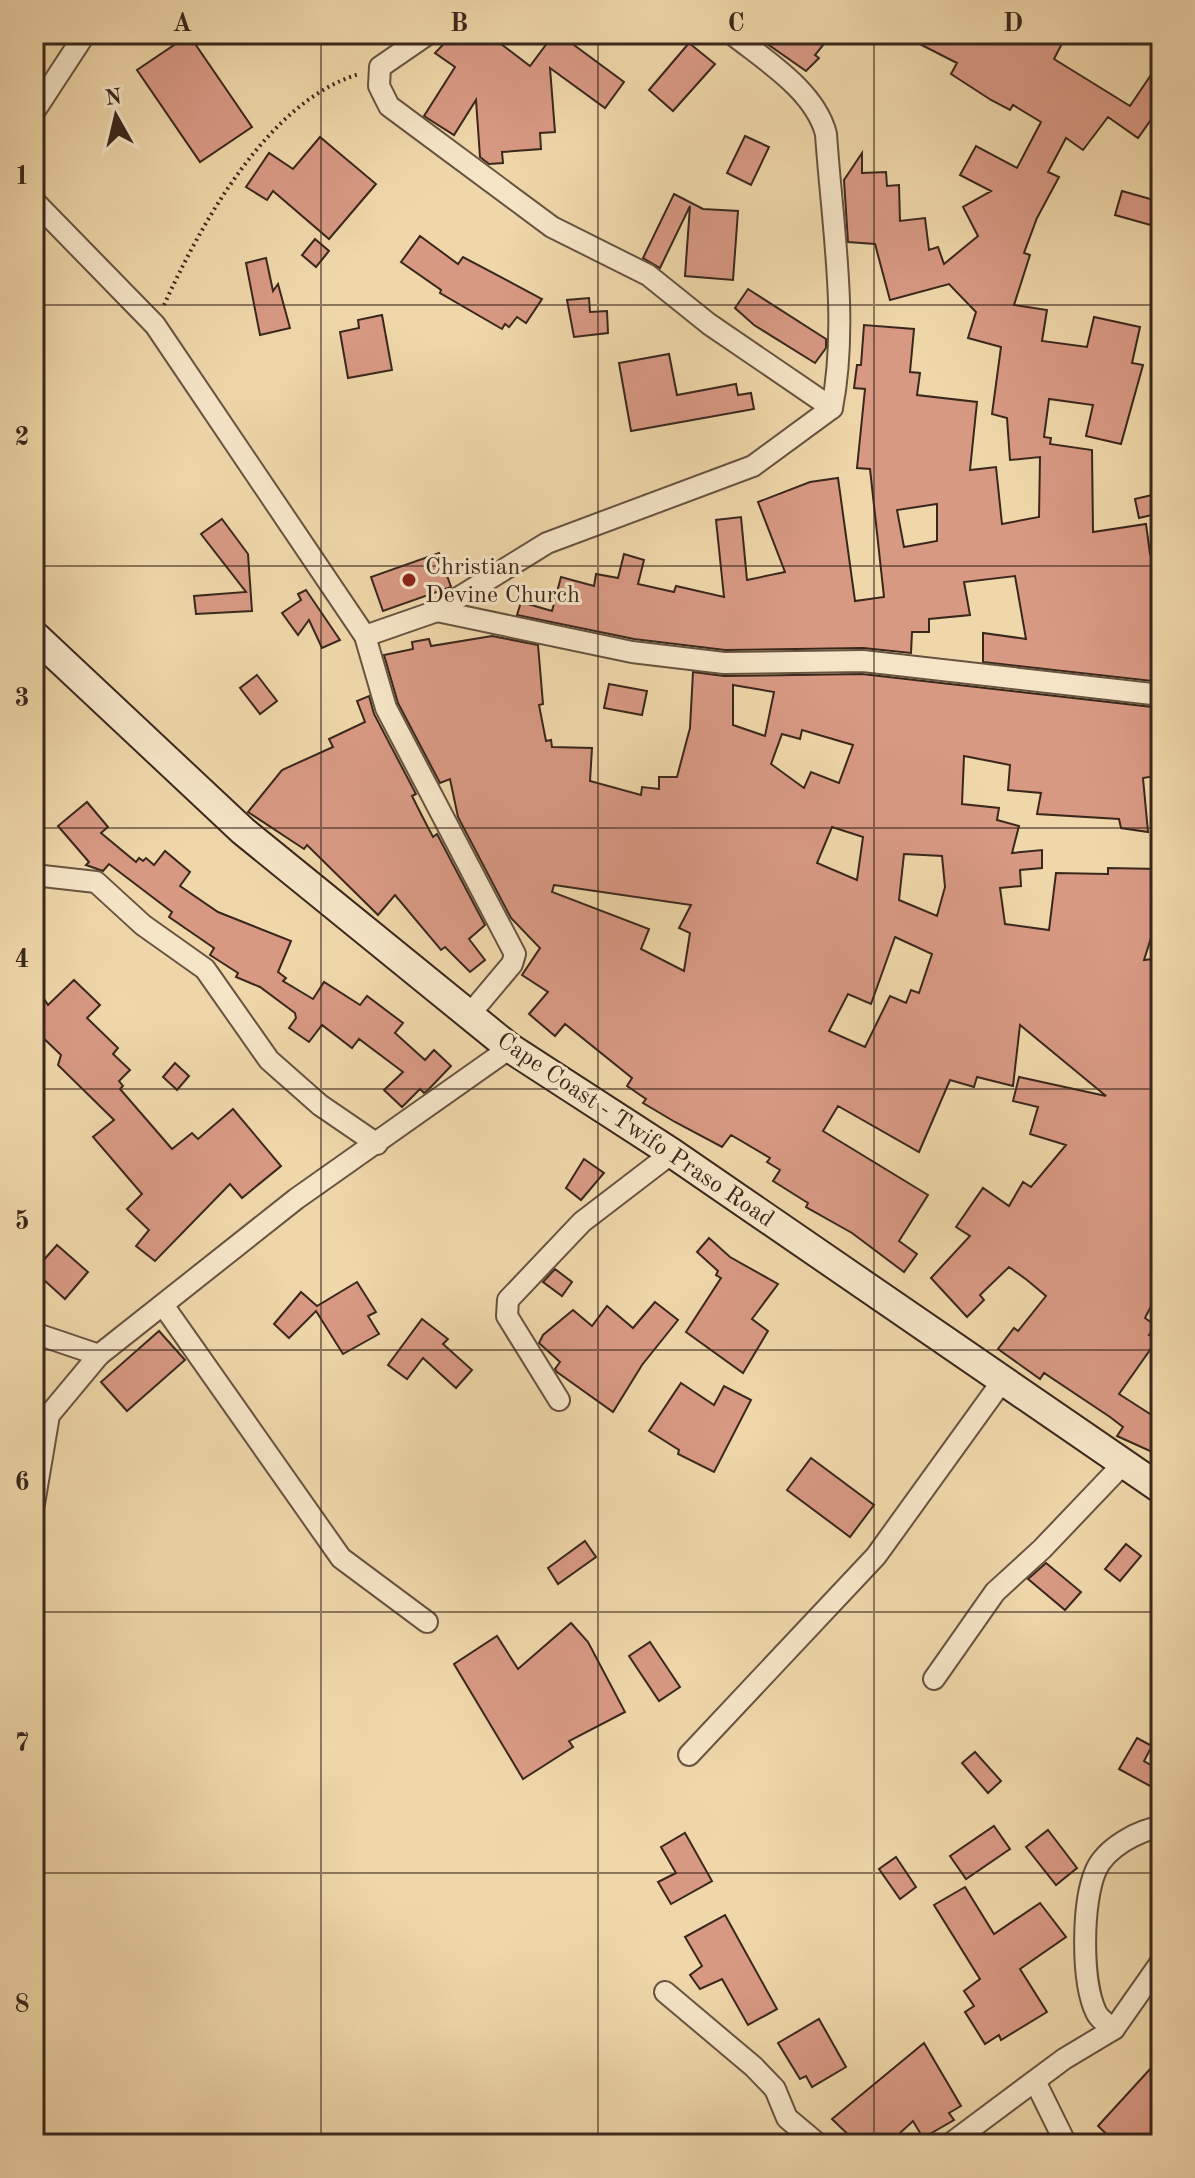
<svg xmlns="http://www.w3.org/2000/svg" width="1195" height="2178" font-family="'Old Standard TT',serif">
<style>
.building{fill:#d89983;stroke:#3a271c;stroke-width:2;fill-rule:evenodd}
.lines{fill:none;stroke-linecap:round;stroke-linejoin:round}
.street-casing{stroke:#67533f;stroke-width:24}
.secondary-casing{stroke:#3a271c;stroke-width:32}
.path{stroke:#3a271c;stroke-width:4;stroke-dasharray:2 4;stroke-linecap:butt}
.street{stroke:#f5e5c7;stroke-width:20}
.secondary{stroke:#f5e5c7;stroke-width:28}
.grid{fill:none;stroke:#3a271c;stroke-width:2;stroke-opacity:0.55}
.poi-dot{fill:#8f2418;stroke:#f5e5c7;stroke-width:3}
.labels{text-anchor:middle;stroke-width:6;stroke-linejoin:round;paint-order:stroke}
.poi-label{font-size:24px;fill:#3a271c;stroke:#f5e5c7;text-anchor:start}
.street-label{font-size:24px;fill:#3a271c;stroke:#f5e5c7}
.neatline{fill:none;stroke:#3a271c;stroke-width:3}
.grid-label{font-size:26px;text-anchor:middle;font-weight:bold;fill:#3a271c}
</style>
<rect width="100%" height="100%" fill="#efd7a9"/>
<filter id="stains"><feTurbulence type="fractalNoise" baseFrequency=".0025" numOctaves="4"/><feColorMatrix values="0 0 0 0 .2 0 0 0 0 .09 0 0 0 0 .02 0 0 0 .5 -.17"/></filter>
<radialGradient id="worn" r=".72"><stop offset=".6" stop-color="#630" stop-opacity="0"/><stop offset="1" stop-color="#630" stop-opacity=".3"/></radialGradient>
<!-- building -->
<g class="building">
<polygon points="453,34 498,34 501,44 530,66 554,34 559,34 624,82 605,108 550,68 555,132 540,133 541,149 502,152 503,163 489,164 480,157 476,100 454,135 424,116 455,67 435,53"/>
<polygon points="753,34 832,34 815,55 819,58 806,71"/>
<path d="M900,34H1067L1054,59L1130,106L1161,60V123L1153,117L1138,138L1108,117L1083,150L1066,138L1048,172L1059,177L1037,218L1024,253L1030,255L1014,305L1047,310L1042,341L1087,347L1094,317L1140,327L1132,363L1143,365L1121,444L1086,436L1093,405L1049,399L1044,437L1051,438L1050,444L1092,450L1093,532L1146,524L1150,554L1161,553V682L983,662V633L1026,639L1015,576L964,582L970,615L929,619V632H912L911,653L863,648L725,650L634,639L517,615L521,602L552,611L561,577L594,586L596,574L618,578L624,554L644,560L638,584L674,592L676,586L724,597L716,520L741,517L747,580L785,572L758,502L810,482L838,478L855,601L884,597L870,469L857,468L865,389L854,388L857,365H861L864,325L914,329L910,372L920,373L917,395L977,402L970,470L996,467L1002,524L1039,517L1040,457L1010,460L1007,418L992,414L1001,347L968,338L976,312L949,284L890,300L875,244L848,242L844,180L862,153V173L886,172L887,186L899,185L900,221L925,218L929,250L938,247L944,264L978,236L963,207L991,191L960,175L976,146L1017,168L1041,122L1013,105L1010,110L991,100L951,74L957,63ZM937,504V541L904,547L897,510Z"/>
<polygon points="189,35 252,127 200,162 137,70"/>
<polygon points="689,43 715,64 673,111 649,90"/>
<polygon points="745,136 769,147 751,185 727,173"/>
<polygon points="320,137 376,184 329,239 273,191 267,200 246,187 269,153 293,169"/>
<polygon points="1122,191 1161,202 1161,228 1115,215"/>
<polygon points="674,194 703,209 738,211 733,280 685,276 690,206 660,268 643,258"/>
<polygon points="420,236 458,264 463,257 542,299 526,323 517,317 509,327 505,324 502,329 440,293 441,290 401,262"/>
<polygon points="315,239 329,251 316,267 302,255"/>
<polygon points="266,258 273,291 278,284 290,328 260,335 246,263"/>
<polygon points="748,289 826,339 826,348 815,363 754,325 735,308"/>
<polygon points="589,298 590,312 607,311 608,333 574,337 567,300"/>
<polygon points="382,315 392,370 348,378 340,332 359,328 358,320"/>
<polygon points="669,354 677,395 736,384 738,395 751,393 754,409 631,431 619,363"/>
<polygon points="1152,495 1156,514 1139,518 1135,499"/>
<polygon points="222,519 248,554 252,611 196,614 194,596 246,592 201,534"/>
<polygon points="439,553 451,587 383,611 371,577"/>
<polygon points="306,590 340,640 322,648 309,620 298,635 282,613 301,600 298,594"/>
<path d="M492,636L538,645L543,704L539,705L546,741L551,740L552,747L592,748L590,781L641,795L642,787L659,789V777H677L690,728L693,672L724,676L862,674L1161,708V775L1143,778L1148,832L1121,828L1119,819L1037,814L1041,793L1008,790L1010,765L964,756L962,804L999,808L997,820L1019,826L1012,853L1042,850V868L1020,870L1021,886L1000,888L1005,924L1049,930L1056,873L1108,874V868L1159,869L1157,919L1144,960L1160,958L1161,968V1287L1145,1318L1156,1326L1149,1335L1157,1340L1119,1394L1161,1421V1456L1117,1436L1123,1427L1110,1417L1044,1373L1040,1379L998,1349L1014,1328L1018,1331L1046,1296L1027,1280L1009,1267L980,1295L984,1300L967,1317L931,1278L970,1236L956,1227L983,1188L1009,1206L1023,1182L1031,1187L1066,1145L1030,1134L1038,1107L1013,1101L1019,1077L1106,1096L1020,1025L1013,1086L977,1077L974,1087L950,1080L919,1152L838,1106L823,1131L928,1195L899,1241L917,1254L904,1272L852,1233L806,1207L808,1203L773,1181L780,1170L767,1162L770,1158L731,1135L722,1147L675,1122L643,1103L646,1099L627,1086L632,1078L565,1024L555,1036L529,1014L548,992L522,975L540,948L511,918L458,817L450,779L440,783L398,703L384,655L413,649L412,642L429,639L431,646ZM733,685L774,692L765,736L733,725ZM802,730L853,745L839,783L811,772L804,788L771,764L782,734L800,739ZM832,827L863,837L857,880L817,863ZM904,854L942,856L945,887L937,916L899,900ZM554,885L691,905L679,928L690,933L684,971L641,949L649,929L552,892ZM895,937L932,954L919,993L911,990L906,1003L890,996L865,1047L829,1031L848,994L871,1004Z"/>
<polygon points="257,675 277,701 260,714 240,688"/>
<polygon points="609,684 647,691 642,715 604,708"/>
<polygon points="369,696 374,714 416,794 412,796 420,812 433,837 437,834 485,925 469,939 485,960 470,972 445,947 441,950 395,895 378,915 307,845 304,849 248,812 282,770 333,747 329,739 365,722 357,701"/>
<polygon points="87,802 108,827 101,833 136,862 139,858 143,861 146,858 154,865 165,851 190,872 180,886 218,912 291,941 278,972 286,978 283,981 313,999 324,982 360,1005 367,996 403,1023 395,1033 425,1060 434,1050 451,1066 428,1090 424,1093 420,1089 402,1107 384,1090 403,1072 359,1039 352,1048 322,1025 309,1042 289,1028 296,1018 295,1013 260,987 236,977 238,973 210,955 214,948 169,917 172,912 109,864 103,871 86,865 89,862 58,826"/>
<polygon points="74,980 100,1005 87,1018 118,1048 113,1054 130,1070 119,1081 123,1086 120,1089 172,1149 192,1133 198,1139 233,1109 281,1166 242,1198 230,1184 155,1261 136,1246 149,1230 127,1209 142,1194 93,1137 114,1120 58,1065 61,1055 34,1029 34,983 48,1005"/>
<polygon points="175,1063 189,1076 177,1090 163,1077"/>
<polygon points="584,1159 604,1173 581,1200 566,1188"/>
<polygon points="709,1238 730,1257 778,1284 752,1319 768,1331 743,1373 686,1332 721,1278 716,1275 718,1271 697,1252"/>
<polygon points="57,1245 88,1272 65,1299 34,1271"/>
<polygon points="555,1269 572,1282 562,1296 543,1282"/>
<polygon points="357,1282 376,1312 368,1316 379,1334 343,1354 316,1311 289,1338 274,1324 301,1292 317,1306"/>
<polygon points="655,1302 678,1320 642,1365 613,1412 557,1372 555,1369 560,1362 539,1343 543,1335 573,1310 592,1326 607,1306 633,1328"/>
<polygon points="422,1319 448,1339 443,1344 472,1370 456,1388 423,1358 407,1379 388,1365"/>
<polygon points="159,1331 185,1360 127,1411 101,1382"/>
<polygon points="681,1383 714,1405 724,1386 751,1400 714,1472 678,1454 679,1450 649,1431"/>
<polygon points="811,1458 874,1505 850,1537 787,1490"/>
<polygon points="585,1541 596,1557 558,1584 548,1568"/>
<polygon points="1126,1544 1141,1556 1120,1581 1105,1569"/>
<polygon points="1046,1563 1081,1592 1065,1610 1028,1579"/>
<polygon points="571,1623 588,1642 625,1712 569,1741 573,1747 523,1779 454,1664 497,1636 518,1669"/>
<polygon points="650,1642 680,1687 659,1701 629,1656"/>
<polygon points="1137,1738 1152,1746 1144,1761 1161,1771 1161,1792 1119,1769"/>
<polygon points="975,1752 1001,1781 988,1793 962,1763"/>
<polygon points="994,1826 1010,1849 966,1879 950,1856"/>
<polygon points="1048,1830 1077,1868 1056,1885 1026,1847"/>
<polygon points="685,1833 712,1881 671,1904 658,1882 676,1873 661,1847"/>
<polygon points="896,1857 916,1887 900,1899 879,1869"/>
<polygon points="965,1887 994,1934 1040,1903 1066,1937 1020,1969 1047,2012 1001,2040 999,2035 985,2044 965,2012 974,2006 964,1991 980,1979 934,1905"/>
<polygon points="725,1915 777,2009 748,2025 722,1979 700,1989 690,1975 702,1966 685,1937"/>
<polygon points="819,2019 846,2067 812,2087 806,2076 800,2079 778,2043"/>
<polygon points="924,2043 961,2106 949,2113 954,2120 923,2138 913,2121 888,2144 858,2144 832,2119"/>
<polygon points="1161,2057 1161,2135 1152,2144 1117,2144 1098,2126"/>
</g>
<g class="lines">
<!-- street casing -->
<g class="street-casing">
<g id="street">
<polyline points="428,34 380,67 379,86 389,106 552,227 648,275 709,324 832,408"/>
<polyline points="34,112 85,34"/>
<polyline points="34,201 155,325 365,636 386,708 515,954 512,964 470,1014"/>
<polyline points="437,611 632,652 724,663 863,661 1161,695"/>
<path d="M365,636L437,611L547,543L753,466L832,408C849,320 832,224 826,134C815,91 766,61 732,34"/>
<polyline points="34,875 96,882 143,925 205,969 269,1060 320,1105 377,1144"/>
<polyline points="163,1305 341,1558 427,1622"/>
<polyline points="34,1333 99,1355"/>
<polyline points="559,1400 507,1316 508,1300 582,1222 672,1153"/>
<polyline points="34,1504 49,1415 99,1355 296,1199 510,1048"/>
<polyline points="934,1679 995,1592 1042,1549 1124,1463"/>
<polyline points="689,1755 876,1556 1003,1380"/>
<polyline points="665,1992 754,2067 775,2089 787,2118 818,2144"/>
<path d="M1114,2029C1107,2024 1099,2019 1096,2012C1081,1981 1082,1901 1096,1870C1106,1848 1138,1830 1161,1827"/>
<polyline points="1035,2081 1066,2144"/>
<polyline points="950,2144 1064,2059 1114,2029 1161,1962"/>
</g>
</g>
<!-- secondary casing -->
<g class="secondary-casing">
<polyline id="secondary" points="34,635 243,831 510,1048 672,1153 1161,1489"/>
</g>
<!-- path -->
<path class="path" d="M164,305C201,224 268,101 359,74"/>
<!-- street -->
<use href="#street" class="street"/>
<!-- secondary -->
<use href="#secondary" class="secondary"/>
</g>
<!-- grid -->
<path class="grid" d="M321,34V2144M598,34V2144M874,34V2144M34,305H1161M34,566H1161M34,828H1161M34,1089H1161M34,1350H1161M34,1612H1161M34,1873H1161"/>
<!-- markers -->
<circle class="poi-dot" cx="409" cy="580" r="8"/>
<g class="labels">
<!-- poi labels -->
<g class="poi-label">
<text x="425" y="574">Christian<tspan x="425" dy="28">Devine Church</tspan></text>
</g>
<!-- street labels -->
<g class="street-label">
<text transform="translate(636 1129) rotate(34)" y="8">Cape Coast - Twifo Praso Road</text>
</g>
</g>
<!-- margin -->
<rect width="1195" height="2178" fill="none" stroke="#efd7a9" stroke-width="88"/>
<!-- north arrow -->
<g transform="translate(116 116) rotate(352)" stroke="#f5e5c7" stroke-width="6" paint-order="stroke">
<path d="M0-6L14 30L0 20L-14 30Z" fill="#3a271c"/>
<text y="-12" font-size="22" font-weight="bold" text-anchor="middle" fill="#3a271c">N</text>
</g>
<rect x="44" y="44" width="1107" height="2090" class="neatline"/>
<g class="grid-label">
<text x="182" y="31">A</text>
<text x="459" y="31">B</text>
<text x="736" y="31">C</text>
<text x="1013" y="31">D</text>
<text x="22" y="184">1</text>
<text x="22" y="445">2</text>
<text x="22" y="706">3</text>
<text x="22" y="967">4</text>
<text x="22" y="1229">5</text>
<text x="22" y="1490">6</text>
<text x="22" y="1751">7</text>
<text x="22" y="2012">8</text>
</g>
<rect width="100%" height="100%" filter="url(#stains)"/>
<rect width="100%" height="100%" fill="url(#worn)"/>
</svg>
